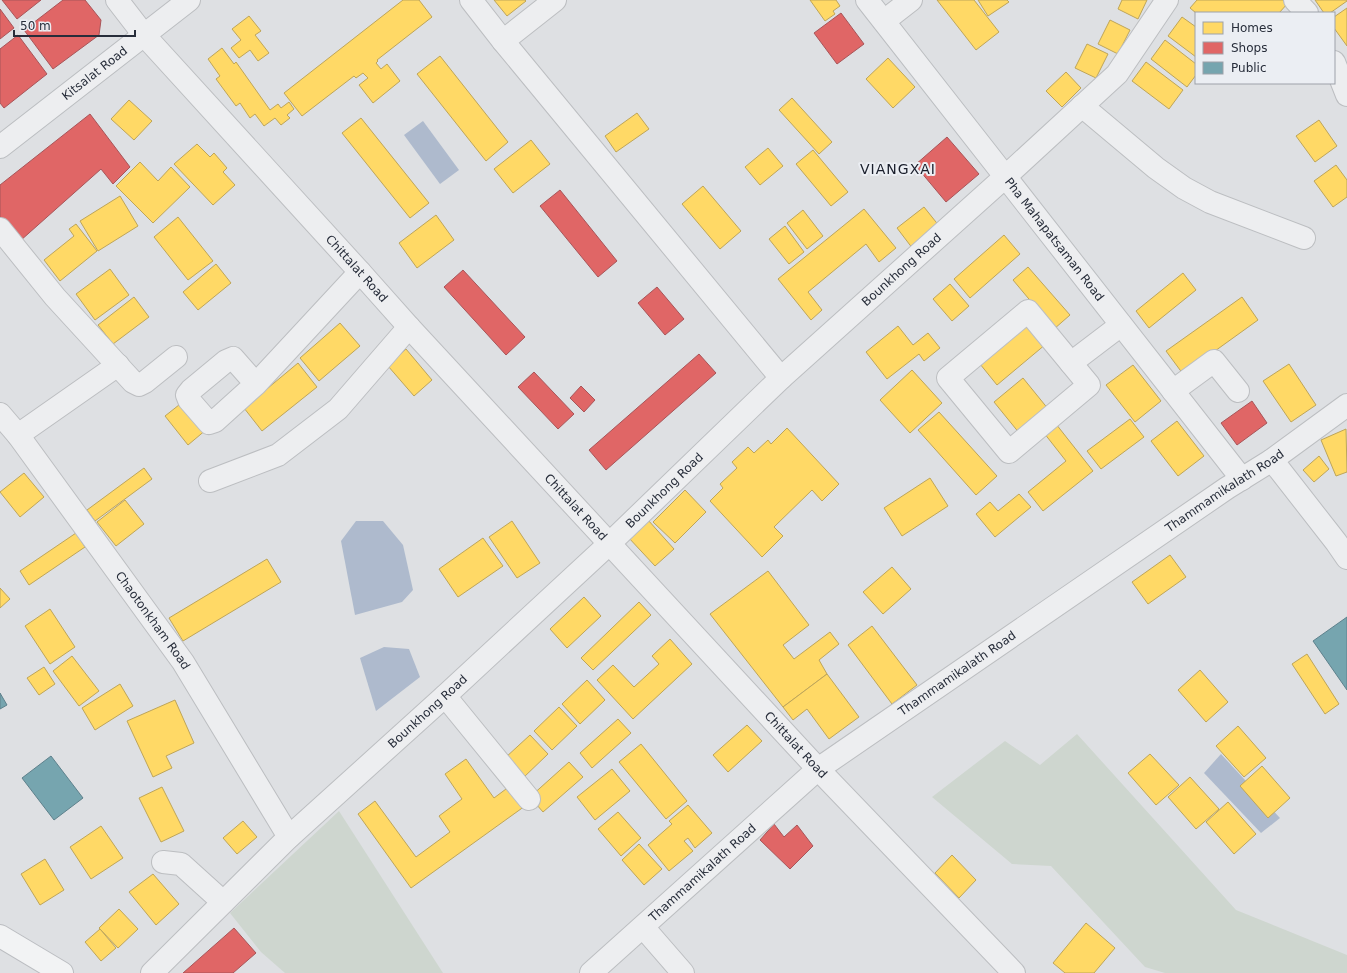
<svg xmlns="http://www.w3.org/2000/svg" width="1347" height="973" font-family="'DejaVu Sans',sans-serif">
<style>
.green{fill:#ced6cf}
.water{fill:#aebacd}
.homes{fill:#ffd966;stroke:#bea559}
.shops{fill:#e06666;stroke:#a85559}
.public{fill:#76a5af;stroke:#5e818c}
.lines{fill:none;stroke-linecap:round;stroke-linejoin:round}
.minor-casing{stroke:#bcbec1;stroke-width:24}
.major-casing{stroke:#bbbdc1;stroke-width:24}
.minor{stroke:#edeef0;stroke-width:22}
.major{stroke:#f2f3f4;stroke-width:22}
.labels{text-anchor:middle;stroke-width:4;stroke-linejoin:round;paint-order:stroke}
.street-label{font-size:12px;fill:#272d3a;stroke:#ebeef3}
.quarter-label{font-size:14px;letter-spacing:1px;fill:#191e2b;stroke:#ebeef3}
</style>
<rect width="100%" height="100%" fill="#dee0e3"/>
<!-- green -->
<g class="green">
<polygon points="1077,734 1236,910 1347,955 1347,973 1165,973 1145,967 1051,866 1012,864 932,797 1005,741 1040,765"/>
<polygon points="339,811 443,973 285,973 261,952 230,913"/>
</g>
<!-- water -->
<g class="water">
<polygon points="423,121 459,170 440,184 404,135"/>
<polygon points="356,521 383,521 403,545 413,590 402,602 355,615 341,541"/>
<polygon points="384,647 409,649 420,677 376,711 360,658"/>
<polygon points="1221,754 1280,818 1261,833 1204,773"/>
</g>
<!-- homes -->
<g class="homes">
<polygon points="403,0 419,0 432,17 377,60 378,61 376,63 381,69 387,64 400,81 373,103 359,85 368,78 363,73 356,78 354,76 302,116 284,93"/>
<polygon points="494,0 525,0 526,1 507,16"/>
<polygon points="810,0 836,0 840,6 833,11 835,14 825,21"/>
<polygon points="937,0 974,0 999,32 976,50"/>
<polygon points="978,0 1007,0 1009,2 988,16"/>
<polygon points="1122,0 1147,0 1138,19 1118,9"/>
<polygon points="1197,0 1284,0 1288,3 1279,13 1196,13 1190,8"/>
<polygon points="1315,0 1347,0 1347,1 1330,13 1324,13"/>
<polygon points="1347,8 1347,46 1334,28 1334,17"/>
<polygon points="249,16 261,31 255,35 269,53 258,61 250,50 239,58 231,48 241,40 232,29"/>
<polygon points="1182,17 1196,27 1196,57 1168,36"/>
<polygon points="1110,20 1130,30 1118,54 1098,44"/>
<polygon points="1165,40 1196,64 1196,75 1187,87 1151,59"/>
<polygon points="1087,44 1108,54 1096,78 1075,68"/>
<polygon points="222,48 234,64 236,62 270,110 278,104 281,108 289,102 294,109 287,115 290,118 281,125 275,118 264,126 255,114 250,118 240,103 236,106 216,79 220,76 208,59"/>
<polygon points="440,56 508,142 486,161 417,74"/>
<polygon points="888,58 915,87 893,108 866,79"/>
<polygon points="1146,62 1183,90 1169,109 1132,81"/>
<polygon points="1066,72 1081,88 1062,107 1046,91"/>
<polygon points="792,98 832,142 819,154 779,110"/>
<polygon points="129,100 152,121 134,140 111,119"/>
<polygon points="637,113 649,129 616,152 605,136"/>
<polygon points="361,118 429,203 410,218 342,133"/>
<polygon points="1319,120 1337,146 1315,162 1296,136"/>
<polygon points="531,140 550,164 513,193 494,169"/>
<polygon points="197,144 210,157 214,153 227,168 223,172 235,185 213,205 174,164"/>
<polygon points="768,148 783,166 760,185 745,167"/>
<polygon points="813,150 848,192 831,206 796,164"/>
<polygon points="140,162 158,181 171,167 190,187 153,223 116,186"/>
<polygon points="1336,165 1347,180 1347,197 1333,207 1314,181"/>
<polygon points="703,186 741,231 720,249 682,204"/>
<polygon points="120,196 138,226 98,251 80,221"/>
<polygon points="924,207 940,227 913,249 897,228"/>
<polygon points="864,209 896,248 879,262 866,244 808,292 822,310 811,320 778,279"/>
<polygon points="803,210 823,236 807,249 787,223"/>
<polygon points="436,215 454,240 417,268 399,243"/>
<polygon points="178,217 213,261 188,280 154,237"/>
<polygon points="76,224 97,251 60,281 44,260 74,236 69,229"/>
<polygon points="785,226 804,252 789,264 769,239"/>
<polygon points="1004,235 1020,254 970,298 954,279"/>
<polygon points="216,264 231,283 198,310 183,292"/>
<polygon points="1028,267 1070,315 1054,329 1013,280"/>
<polygon points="110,269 129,295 95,320 76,294"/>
<polygon points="1183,273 1196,290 1149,328 1136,311"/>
<polygon points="950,284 969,306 952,321 933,299"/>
<polygon points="134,297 149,317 113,344 98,325"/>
<polygon points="1242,297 1258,320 1183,374 1166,351"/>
<polygon points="340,323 360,346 319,381 300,358"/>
<polygon points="1029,324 1046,344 997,385 980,364"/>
<polygon points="898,326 913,345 928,333 940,348 924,361 919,354 887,379 866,352"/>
<polygon points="406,349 432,380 414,396 388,366"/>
<polygon points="298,363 317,387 262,431 244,408"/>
<polygon points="1289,364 1316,405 1291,422 1263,381"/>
<polygon points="1133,365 1161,401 1135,422 1106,385"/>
<polygon points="912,370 942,403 910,433 880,400"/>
<polygon points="1023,378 1049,410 1020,434 994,402"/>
<polygon points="184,401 207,429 188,445 165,416"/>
<polygon points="939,412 997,476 976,495 918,430"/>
<polygon points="1130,419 1144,437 1101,469 1087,451"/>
<polygon points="1177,421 1204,456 1178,476 1151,441"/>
<polygon points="1056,424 1093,471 1043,511 1028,492 1066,461 1044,433"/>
<polygon points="787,428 839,484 822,501 812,490 774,527 783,536 762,557 710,501 723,488 720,484 737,468 732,462 748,447 754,453 768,440 771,444"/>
<polygon points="1346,429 1347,472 1336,476 1321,440"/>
<polygon points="1319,456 1329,469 1314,482 1303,470"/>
<polygon points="144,468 152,479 95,521 87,510"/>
<polygon points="24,473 44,497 20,517 0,492"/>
<polygon points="930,478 948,506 902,536 884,508"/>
<polygon points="685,490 706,512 675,543 653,522"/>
<polygon points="1019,494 1031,507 995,537 976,514 990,502 998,511"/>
<polygon points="125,500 144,524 116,546 97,522"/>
<polygon points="648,520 674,549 655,566 628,537"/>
<polygon points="512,521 540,563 517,578 489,537"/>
<polygon points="76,533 85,547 29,585 20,571"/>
<polygon points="483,538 503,566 458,597 439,569"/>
<polygon points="1170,555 1186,577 1148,604 1132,582"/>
<polygon points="267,559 281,582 183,641 169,618"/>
<polygon points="892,567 911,589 883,614 863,592"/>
<polygon points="768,571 809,625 783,645 794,659 830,632 839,644 819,660 827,674 783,707 710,614"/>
<polygon points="0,588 10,599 0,608"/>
<polygon points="584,597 601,616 567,648 550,629"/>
<polygon points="639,602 651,615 593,670 581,658"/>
<polygon points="50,609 75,647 50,664 25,626"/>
<polygon points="872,626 917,685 892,704 848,645"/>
<polygon points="670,639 692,664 633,719 597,680 613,665 634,687 659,664 652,656"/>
<polygon points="1307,654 1339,704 1325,714 1292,664"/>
<polygon points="72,656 99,691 79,706 53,671"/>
<polygon points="44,667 55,684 39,695 27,678"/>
<polygon points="1200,670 1228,702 1206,722 1178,690"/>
<polygon points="827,674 859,717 829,739 807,709 793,720 783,707"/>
<polygon points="587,680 605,700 580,724 562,704"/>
<polygon points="120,684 133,706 95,730 82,708"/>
<polygon points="175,700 194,743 166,756 172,768 153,777 127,721"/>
<polygon points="559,707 577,726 552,750 534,731"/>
<polygon points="618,719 631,733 592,768 580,753"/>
<polygon points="747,725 762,741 728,772 713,755"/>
<polygon points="1238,726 1266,758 1244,777 1216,746"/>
<polygon points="530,735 548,754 523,778 505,758"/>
<polygon points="641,744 687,801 666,819 619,762"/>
<polygon points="1150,754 1179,785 1156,805 1128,773"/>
<polygon points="466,759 494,798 510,786 525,806 411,888 358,814 375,801 416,857 450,832 439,816 462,799 445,774"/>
<polygon points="569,762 583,777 543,812 530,797"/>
<polygon points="1262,766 1290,798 1268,818 1240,786"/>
<polygon points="612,769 630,791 595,820 577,797"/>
<polygon points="1190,777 1219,809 1196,829 1168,797"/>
<polygon points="162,787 184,831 161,842 139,798"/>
<polygon points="1228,802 1256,834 1234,854 1206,822"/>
<polygon points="688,805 712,833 695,848 688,838 684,841 693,851 669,871 648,845 672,824 669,821"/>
<polygon points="618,812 641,838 621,856 598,829"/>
<polygon points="243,821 257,837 237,854 223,838"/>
<polygon points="101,826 123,858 91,879 70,847"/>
<polygon points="639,844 662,869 644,885 622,860"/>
<polygon points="952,855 976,880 959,898 935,873"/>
<polygon points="45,859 64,890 40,905 21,874"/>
<polygon points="153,874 179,904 156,925 129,892"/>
<polygon points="119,909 138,929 118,948 99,928"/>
<polygon points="1086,923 1115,948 1094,973 1065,973 1053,963"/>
<polygon points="100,929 116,948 101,961 85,942"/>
</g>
<!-- shops -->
<g class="shops">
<polygon points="2,0 41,0 17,19"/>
<polygon points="63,0 85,0 101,20 99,35 53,69 24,30"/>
<polygon points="0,9 14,28 0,39"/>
<polygon points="841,13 864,44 837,64 814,33"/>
<polygon points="18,35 47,74 4,108 0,103 0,49"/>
<polygon points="90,114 130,167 113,184 101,169 20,241 0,218 0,185"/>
<polygon points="947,137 979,174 946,202 915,165"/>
<polygon points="560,190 617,261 598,277 540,206"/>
<polygon points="463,270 525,337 506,355 444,287"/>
<polygon points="657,287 684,319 665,335 638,303"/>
<polygon points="699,354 716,373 606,470 589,450"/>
<polygon points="534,372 574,414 558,429 518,387"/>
<polygon points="581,386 595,400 584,412 570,398"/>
<polygon points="1252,401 1267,423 1237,445 1221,423"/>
<polygon points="774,824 784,837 797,825 813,846 790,869 760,840"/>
<polygon points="234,928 256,953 233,973 183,973"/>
</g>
<!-- public -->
<g class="public">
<polygon points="1347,617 1347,690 1313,641"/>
<polygon points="0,693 7,705 0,709"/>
<polygon points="51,756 83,798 54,820 22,778"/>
</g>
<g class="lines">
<!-- minor casing -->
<g class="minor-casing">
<g id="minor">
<path id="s1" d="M117,0L144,35L360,272L409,327L818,769L1014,973"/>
<polyline points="471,0 503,41 781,378"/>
<path id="s2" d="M867,0L1242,479"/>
<polyline points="1295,0 1307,13"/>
<polyline points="884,21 911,0"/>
<polyline points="503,41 555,0"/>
<polyline points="1334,62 1347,95"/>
<polyline points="1082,106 1156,168 1184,188 1210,202 1304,238"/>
<path id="s3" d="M0,147L189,0"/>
<polyline points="0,229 55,297 133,382 139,385 145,382 176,357"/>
<polygon points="1028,311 1089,385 1009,452 948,378"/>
<polyline points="1071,363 1121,325"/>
<polyline points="256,384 233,358 226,361 191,390 187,395 189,400 209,423 215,421 256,384 360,272"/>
<polyline points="1173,391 1214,361 1238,391"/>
<path id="s4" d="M0,414L18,435L183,662L289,837"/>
<polyline points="18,435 118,365"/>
<polyline points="1272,460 1336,542 1347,558"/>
<polyline points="210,481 278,455 338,409 409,327"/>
<polyline points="445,696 529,799"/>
<polyline points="163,862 181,864 223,902"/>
<polyline points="643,927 683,973"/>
<path id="s5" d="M152,973L289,837L445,696L609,544L781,378L1005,177L1117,74L1167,0"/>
<path id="s6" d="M591,973L818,769L1227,488L1272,460L1347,405"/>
</g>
</g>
<!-- major casing -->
<g class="major-casing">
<polyline id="major" points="0,936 62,973"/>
</g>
<!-- minor -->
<use href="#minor" class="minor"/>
<!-- major -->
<use href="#major" class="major"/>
</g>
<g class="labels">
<!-- street labels -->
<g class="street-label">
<text dy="4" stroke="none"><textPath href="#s3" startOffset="120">Kitsalat Road</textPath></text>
<text dy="4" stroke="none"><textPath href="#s2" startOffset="304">Pha Mahapatsaman Road</textPath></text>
<text dy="4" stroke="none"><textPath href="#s1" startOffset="360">Chittalat Road</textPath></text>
<text dy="4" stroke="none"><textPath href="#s5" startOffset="1028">Bounkhong Road</textPath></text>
<text dy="4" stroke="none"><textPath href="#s5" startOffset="704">Bounkhong Road</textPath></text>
<text dy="4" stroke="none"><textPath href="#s6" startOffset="798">Thammamikalath Road</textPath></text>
<text dy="4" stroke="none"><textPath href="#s1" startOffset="684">Chittalat Road</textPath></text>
<text dy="4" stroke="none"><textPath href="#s4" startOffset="257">Chaotonkham Road</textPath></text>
<text dy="4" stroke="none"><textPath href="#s6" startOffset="474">Thammamikalath Road</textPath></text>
<text dy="4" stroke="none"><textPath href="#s5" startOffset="380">Bounkhong Road</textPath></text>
<text dy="4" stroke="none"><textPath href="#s1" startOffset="1008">Chittalat Road</textPath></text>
<text dy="4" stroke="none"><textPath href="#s6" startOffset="150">Thammamikalath Road</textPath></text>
</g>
<!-- quarter labels -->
<g class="quarter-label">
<text x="898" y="174">VIANGXAI</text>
</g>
</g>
<!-- legend -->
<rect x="1195" y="12" width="140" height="72" fill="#ebeef3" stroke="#9da1a9"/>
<rect x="1203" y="22" width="20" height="12" fill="#ffd966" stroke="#9da1a9"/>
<text x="1231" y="32" font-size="12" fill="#272d3a">Homes</text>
<rect x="1203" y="42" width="20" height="12" fill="#e06666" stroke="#9da1a9"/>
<text x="1231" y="52" font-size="12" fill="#272d3a">Shops</text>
<rect x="1203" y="62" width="20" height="12" fill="#76a5af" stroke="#9da1a9"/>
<text x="1231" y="72" font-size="12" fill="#272d3a">Public</text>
<!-- scale -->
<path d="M14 30v6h121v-6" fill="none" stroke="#272d3a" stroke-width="2"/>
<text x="20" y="30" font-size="12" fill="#272d3a" stroke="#ebeef3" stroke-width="3" paint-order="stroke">50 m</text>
</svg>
